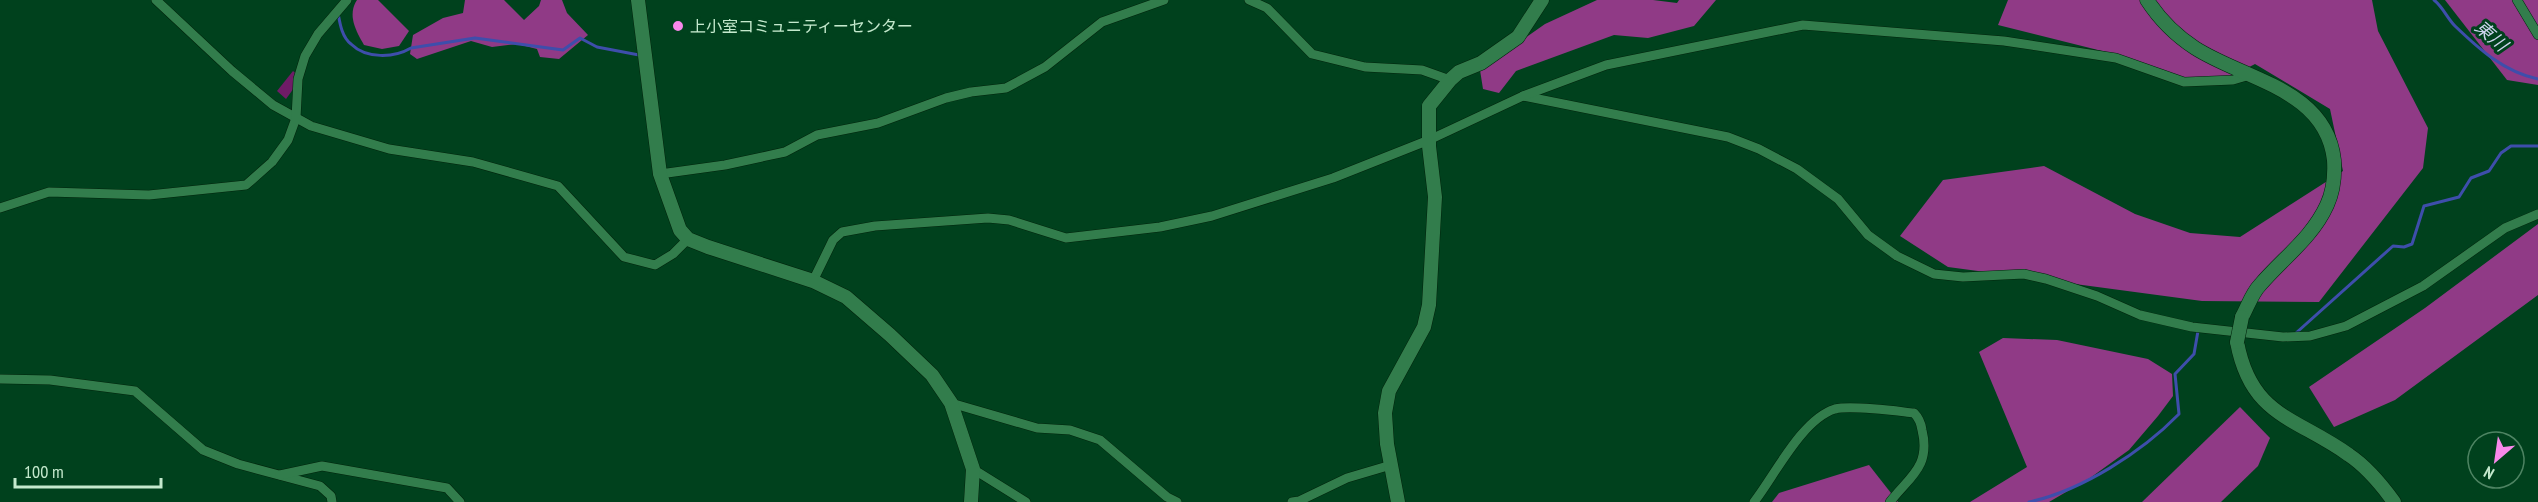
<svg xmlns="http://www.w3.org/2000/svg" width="2538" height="502" font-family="'PT Sans Narrow','Noto Sans JP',sans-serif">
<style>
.green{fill:#6f1c67}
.forest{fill:#903a86}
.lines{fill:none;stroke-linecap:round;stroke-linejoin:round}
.stream{stroke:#3e4eab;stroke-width:3}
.street-casing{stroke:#00240c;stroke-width:10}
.secondary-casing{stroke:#00240c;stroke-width:15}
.street{stroke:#327d4c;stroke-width:9}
.secondary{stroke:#327d4c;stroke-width:14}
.secondary-bridge-casing{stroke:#00240c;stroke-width:15;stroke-linecap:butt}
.secondary-bridge{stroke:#327d4c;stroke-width:14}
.poi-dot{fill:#f888ea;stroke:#00411d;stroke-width:2}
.labels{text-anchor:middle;stroke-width:6;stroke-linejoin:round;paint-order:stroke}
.poi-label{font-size:16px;fill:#c4e9cd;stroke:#00411d;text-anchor:start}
.water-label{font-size:18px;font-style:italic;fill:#cbd3ec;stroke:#00411d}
</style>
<rect width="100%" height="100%" fill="#00411d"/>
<!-- green -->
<polygon class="green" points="293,71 299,76 294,88 286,99 277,91"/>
<!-- forest -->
<g class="forest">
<path d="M357,0H378L409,31L399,46L382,49L364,45C356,31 347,15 357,0Z"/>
<polygon points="465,0 504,0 524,20 539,6 541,0 562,0 567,13 588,35 559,59 540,57 537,49 517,44 492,47 471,41 417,59 410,54 413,35 443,18 463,13"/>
<polygon points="1597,0 1653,0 1677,3 1679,0 1716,0 1694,26 1648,38 1614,35 1516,71 1499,93 1483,89 1480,70 1545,24"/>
<polygon points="2008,0 2372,0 2378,31 2428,128 2423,168 2319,302 2202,301 1948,267 1900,236 1943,180 2044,166 2135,214 2190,233 2240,237 2343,171 2330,109 2255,64 2226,79 2185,80 2118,55 1998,25"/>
<polygon points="2445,0 2538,0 2538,85 2507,80"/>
<polygon points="2538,224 2538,295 2395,400 2334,427 2309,387 2425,308"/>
<polygon points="2003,338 2057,340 2148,359 2172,374 2173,396 2158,416 2129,450 2090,478 2049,502 1970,502 2027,467 1979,352"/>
<polygon points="2240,407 2270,438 2258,466 2221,502 2142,502"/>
<polygon points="1869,465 1898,502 1772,502 1779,493"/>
</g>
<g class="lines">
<!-- stream -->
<g class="stream">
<path d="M2434,0C2443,7 2447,18 2455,26C2479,49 2504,72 2538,79"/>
<path d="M338,13C340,24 342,37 351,44C366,59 394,58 411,48L475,38L563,50L580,38L597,47L639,55"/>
<polyline points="2296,333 2393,246 2404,247 2412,244 2424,206 2459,197 2471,178 2489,171 2501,153 2511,146 2538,146"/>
<path d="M2029,502C2081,491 2142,452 2179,414L2175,374L2194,354L2198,331"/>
</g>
<!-- street casing -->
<g class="street-casing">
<g id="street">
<polyline points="156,0 232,71 273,105 311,126 389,149 473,162 558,186 624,257 655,265 673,254 688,239"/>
<polyline points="1249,0 1267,8 1312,54 1365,67 1422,70 1450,80"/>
<polyline points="2517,0 2538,35"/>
<polyline points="1523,96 1728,137 1759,149 1797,169 1838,199 1868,235 1897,256 1934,274 1963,277 2024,274 2046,279 2097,296 2140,315 2192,327 2283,337 2310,336 2346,326 2423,286 2505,228 2538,214"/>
<polyline points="660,174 725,165 785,152 817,135 878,123 946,98 971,92 1006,88 1045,67 1102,22 1164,0"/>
<polyline points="0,208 49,192 149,195 246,185 272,162 288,140 296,118 298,79 305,56 318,34 347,0"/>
<polyline points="813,281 833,240 842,232 875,226 988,218 1009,220 1066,238 1160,227 1212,216 1333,178 1429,140 1523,96 1606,65 1803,25 2004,41 2116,58 2184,82 2233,80 2250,75"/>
<polyline points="0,379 50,380 135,391 203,450 238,464 320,486 331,496 332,502"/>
<polyline points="951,403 1037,428 1070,430 1100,440 1167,497 1177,502"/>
<polyline points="973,469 1026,502"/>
<polyline points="280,475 322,466 447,488 460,502"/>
<polyline points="1292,502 1299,501 1347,478 1391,465"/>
<path d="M1754,502C1775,475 1802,419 1835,409C1852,405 1895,411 1914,413C1919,418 1921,423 1922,430C1931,467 1909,477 1890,502"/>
</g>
</g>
<!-- secondary casing -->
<g class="secondary-casing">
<g id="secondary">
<polyline points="638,0 660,174 680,230 688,239 708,247 813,281 846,297 890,335 932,375 951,403 973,469 971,502"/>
<path d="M2147,0C2160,20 2175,35 2195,48C2245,80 2326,89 2334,160C2335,176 2334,190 2327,205C2312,238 2283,258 2260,285C2252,293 2248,306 2242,317"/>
<path d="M2237,342C2251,417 2296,417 2349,455C2367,467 2381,484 2394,502"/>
<polyline points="1398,502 1387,444 1385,413 1389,391 1424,327 1429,305 1435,197 1429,146 1429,106 1450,80 1459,72 1481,63 1518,37 1542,0"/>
</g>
</g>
<!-- street -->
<use href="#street" class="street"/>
<!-- secondary -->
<use href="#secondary" class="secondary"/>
<!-- secondary-bridge casing -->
<g class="secondary-bridge-casing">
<polyline id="secondary-bridge" points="2237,342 2242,317"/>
</g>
<!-- secondary-bridge -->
<use href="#secondary-bridge" class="secondary-bridge"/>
</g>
<!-- markers -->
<circle class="poi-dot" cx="678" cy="26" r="6"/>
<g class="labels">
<!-- poi labels -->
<g class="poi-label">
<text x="690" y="32">上小室コミュニティーセンター</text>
</g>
<!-- water labels -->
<g class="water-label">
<text transform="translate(2491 36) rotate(41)" y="6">東川</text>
</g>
</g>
<!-- north arrow -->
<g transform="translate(2496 460) rotate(209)"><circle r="28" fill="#00411d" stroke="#4e8463" stroke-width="1.5"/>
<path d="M0-4.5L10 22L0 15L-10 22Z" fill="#f888ea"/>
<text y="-9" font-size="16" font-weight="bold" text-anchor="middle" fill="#c4e9cd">N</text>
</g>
<!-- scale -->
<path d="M15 478v9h146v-9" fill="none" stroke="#c4e9cd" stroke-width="3"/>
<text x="24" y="478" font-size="18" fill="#c4e9cd" stroke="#00411d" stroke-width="4.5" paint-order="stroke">100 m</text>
</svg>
